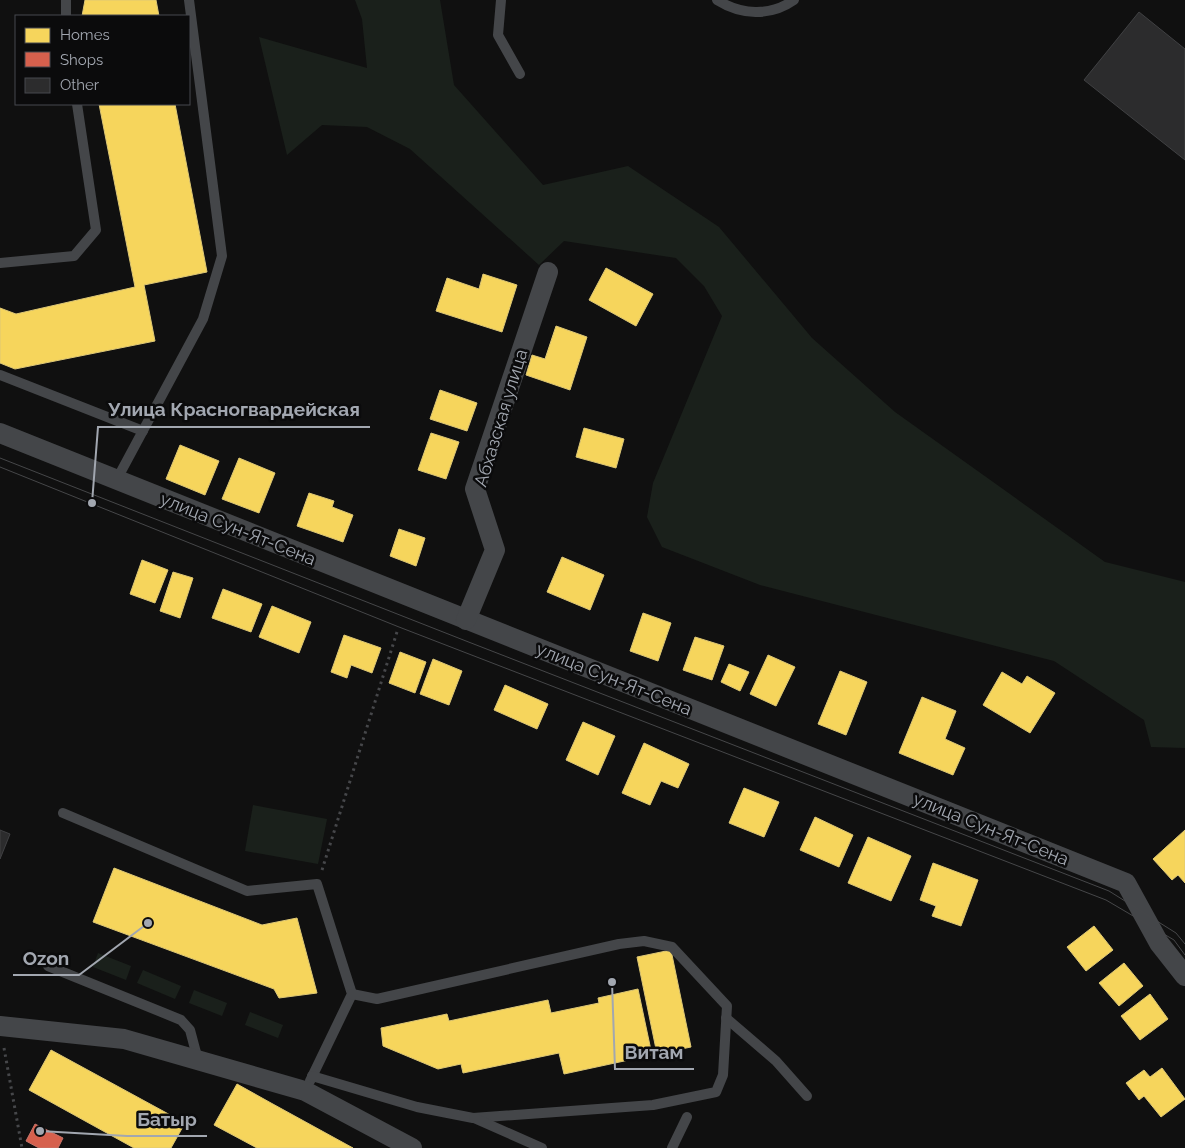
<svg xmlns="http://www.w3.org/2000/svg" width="1185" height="1148" font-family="Raleway,sans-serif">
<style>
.green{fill:#1a201b}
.homes{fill:#f6d55c;stroke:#ddc775}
.shops{fill:#d6604d;stroke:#c6756b}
.building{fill:#2c2c2d;stroke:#404143}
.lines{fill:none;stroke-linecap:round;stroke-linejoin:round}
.path{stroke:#46474a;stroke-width:3;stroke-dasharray:2.5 4;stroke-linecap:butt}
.service{stroke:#444649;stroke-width:10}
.minor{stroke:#444649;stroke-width:20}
.tram{stroke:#464749;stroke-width:1}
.labels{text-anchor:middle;stroke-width:5;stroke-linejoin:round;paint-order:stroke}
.street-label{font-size:18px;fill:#a2a7b0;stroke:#0b0b0c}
.leader{fill:none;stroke:#a2a7b0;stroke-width:2}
.callout-dot{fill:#a2a7b0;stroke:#0b0b0c;stroke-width:2}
.callout-label{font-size:19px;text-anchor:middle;font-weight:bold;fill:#a2a7b0;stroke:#0b0b0c;stroke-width:5;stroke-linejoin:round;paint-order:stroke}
</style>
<rect width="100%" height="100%" fill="#101010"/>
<!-- green -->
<g class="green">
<polygon points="355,0 440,0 454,85 543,185 628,166 719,227 812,338 895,412 1105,562 1185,582 1185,748 1151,747 1144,720 1054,661 760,585 662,547 647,517 653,483 722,316 704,286 676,258 564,241 539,265 410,149 367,127 322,125 287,155 259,37 367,68 362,19"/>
<polygon points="253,805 327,819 318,864 245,851"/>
<polygon points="98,953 131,966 126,980 93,967"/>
<polygon points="143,970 181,986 175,999 137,983"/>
<polygon points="194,990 227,1003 222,1016 189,1003"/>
<polygon points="250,1012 283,1025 278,1038 245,1025"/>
</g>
<!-- homes -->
<g class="homes">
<polygon points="156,0 159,16 82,16 85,0"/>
<polygon points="99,104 175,104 207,272 144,285 155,341 15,369 0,363 0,308 16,314 135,287"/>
<polygon points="606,268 653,294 636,326 589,300"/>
<polygon points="483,274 517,285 502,332 436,311 447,278 479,289"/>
<polygon points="556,326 587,337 570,390 526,375 532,355 545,359"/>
<polygon points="440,390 477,403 467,431 430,419"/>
<polygon points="584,428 624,439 616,468 576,457"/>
<polygon points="431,433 459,442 446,479 418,470"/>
<polygon points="180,445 219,461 205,495 166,479"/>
<polygon points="239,458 275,473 259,513 222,499"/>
<polygon points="309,493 334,501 332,507 353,515 343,542 297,526"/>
<polygon points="399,529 425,538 416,566 390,556"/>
<polygon points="562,557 604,575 590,610 547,592"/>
<polygon points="142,560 168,570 155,603 130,594"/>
<polygon points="173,572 193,578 180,618 160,611"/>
<polygon points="223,589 262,604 251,632 212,618"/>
<polygon points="272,606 311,622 299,653 259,637"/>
<polygon points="643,613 671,623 658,661 630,651"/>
<polygon points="344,635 381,648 372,673 351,665 347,678 331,672"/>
<polygon points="695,637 724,646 712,680 683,670"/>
<polygon points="400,652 426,662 415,693 389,683"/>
<polygon points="768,655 795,667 776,706 750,694"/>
<polygon points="433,659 462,671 449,705 420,694"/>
<polygon points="729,664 749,672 740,691 721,682"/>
<polygon points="840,671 867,682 846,735 818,724"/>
<polygon points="1002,672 1022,684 1027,676 1055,693 1030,733 983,705"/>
<polygon points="505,685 548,704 537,729 494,710"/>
<polygon points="922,697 956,711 945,739 965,748 953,775 899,753"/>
<polygon points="583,722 615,736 598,775 566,760"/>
<polygon points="644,743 689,764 678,788 661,781 650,805 622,793"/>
<polygon points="744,788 779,802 764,837 729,823"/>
<polygon points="815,817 853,835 839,867 800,850"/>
<polygon points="1185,830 1185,883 1178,875 1172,880 1153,859"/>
<polygon points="868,837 911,856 891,901 848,883"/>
<polygon points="933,863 978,880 961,926 932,916 936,906 920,900"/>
<polygon points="114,868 262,925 297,918 317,993 279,998 274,989 93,922"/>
<polygon points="1094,926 1113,950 1086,971 1067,947"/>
<polygon points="671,950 691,1047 657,1054 637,957"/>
<polygon points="1124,963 1143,986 1119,1006 1099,983"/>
<polygon points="638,989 652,1055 564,1074 559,1053 463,1073 461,1064 438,1069 383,1046 381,1028 447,1014 449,1021 548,1000 551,1013 599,1003 598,998"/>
<polygon points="1150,994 1168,1019 1140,1040 1121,1016"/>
<polygon points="51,1050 185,1123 171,1148 134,1148 29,1090"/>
<polygon points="1162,1068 1185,1099 1161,1117 1144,1096 1139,1100 1126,1083 1144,1070 1150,1077"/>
<polygon points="237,1084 271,1103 353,1148 257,1148 214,1125"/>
</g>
<!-- shops -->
<polygon class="shops" points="35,1124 63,1138 58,1148 39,1148 26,1141"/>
<!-- building -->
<g class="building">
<polygon points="1139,12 1185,49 1185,160 1084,80"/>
<polygon points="0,830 10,834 0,859"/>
</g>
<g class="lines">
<!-- path -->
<g class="path">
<polyline points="322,870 397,632"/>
<polyline points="4,1048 22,1148"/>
</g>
<!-- service -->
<g class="service">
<polyline points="501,0 498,35 520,74"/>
<path d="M717,0C741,15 770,17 794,0"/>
<polyline points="66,16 66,0"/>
<polyline points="0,263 74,256 96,230 77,104"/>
<polyline points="0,375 143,431"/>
<polyline points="117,479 203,319 222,256 189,0"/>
<polyline points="63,813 247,891 317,884 352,994 310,1081"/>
<polyline points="48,966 181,1020 190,1030 198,1060"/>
<polyline points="726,1018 776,1061 807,1096"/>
<polyline points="312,1076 417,1107 473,1118 653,1105 716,1092 723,1075 727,1006 672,947 644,941 619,944 377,999 352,994"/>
<polyline points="474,1118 542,1148"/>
<polyline points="672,1148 687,1117"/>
</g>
<!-- minor -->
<g class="minor">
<polyline points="0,433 1126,883 1159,943 1185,976"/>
<polyline points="466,620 495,550 475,489 548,272"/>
<polyline points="0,1026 124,1039 305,1091 412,1148"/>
</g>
<!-- tram -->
<g class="tram">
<polyline points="0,458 466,641 1109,891 1176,933 1185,944"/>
<polyline points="0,467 399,627 1106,900 1174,940 1185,955"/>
</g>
</g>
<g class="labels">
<!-- street labels -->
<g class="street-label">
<text transform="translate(501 418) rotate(-73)" y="6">Абхазская улица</text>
<text transform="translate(238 529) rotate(22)" y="6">улица Сун-Ят-Сена</text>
<text transform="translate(614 679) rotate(22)" y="6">улица Сун-Ят-Сена</text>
<text transform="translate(991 829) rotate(22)" y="6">улица Сун-Ят-Сена</text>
</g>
</g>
<!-- callouts -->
<path class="leader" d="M92 503L98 427H370M148 923L79 975H13M612 982L615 1069H694M40 1131L127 1136H207"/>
<g class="callout-dot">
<circle cx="92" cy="503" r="5"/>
<circle cx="148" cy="923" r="5"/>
<circle cx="612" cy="982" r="5"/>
<circle cx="40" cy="1131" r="5"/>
</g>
<g class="callout-label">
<text x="234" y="416">Улица Красногвардейская</text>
<text x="46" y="965">Ozon</text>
<text x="654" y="1059">Витам</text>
<text x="167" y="1126">Батыр</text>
</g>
<!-- legend -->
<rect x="15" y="15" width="175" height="90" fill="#0b0b0c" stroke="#47494e"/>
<rect x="25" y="28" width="25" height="15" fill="#f6d55c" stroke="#47494e"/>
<text x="60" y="40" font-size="15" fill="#a2a7b0">Homes</text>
<rect x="25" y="52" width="25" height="15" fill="#d6604d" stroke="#47494e"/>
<text x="60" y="65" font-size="15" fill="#a2a7b0">Shops</text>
<rect x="25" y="78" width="25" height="15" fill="#2c2c2d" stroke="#47494e"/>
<text x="60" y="90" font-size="15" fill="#a2a7b0">Other</text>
</svg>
